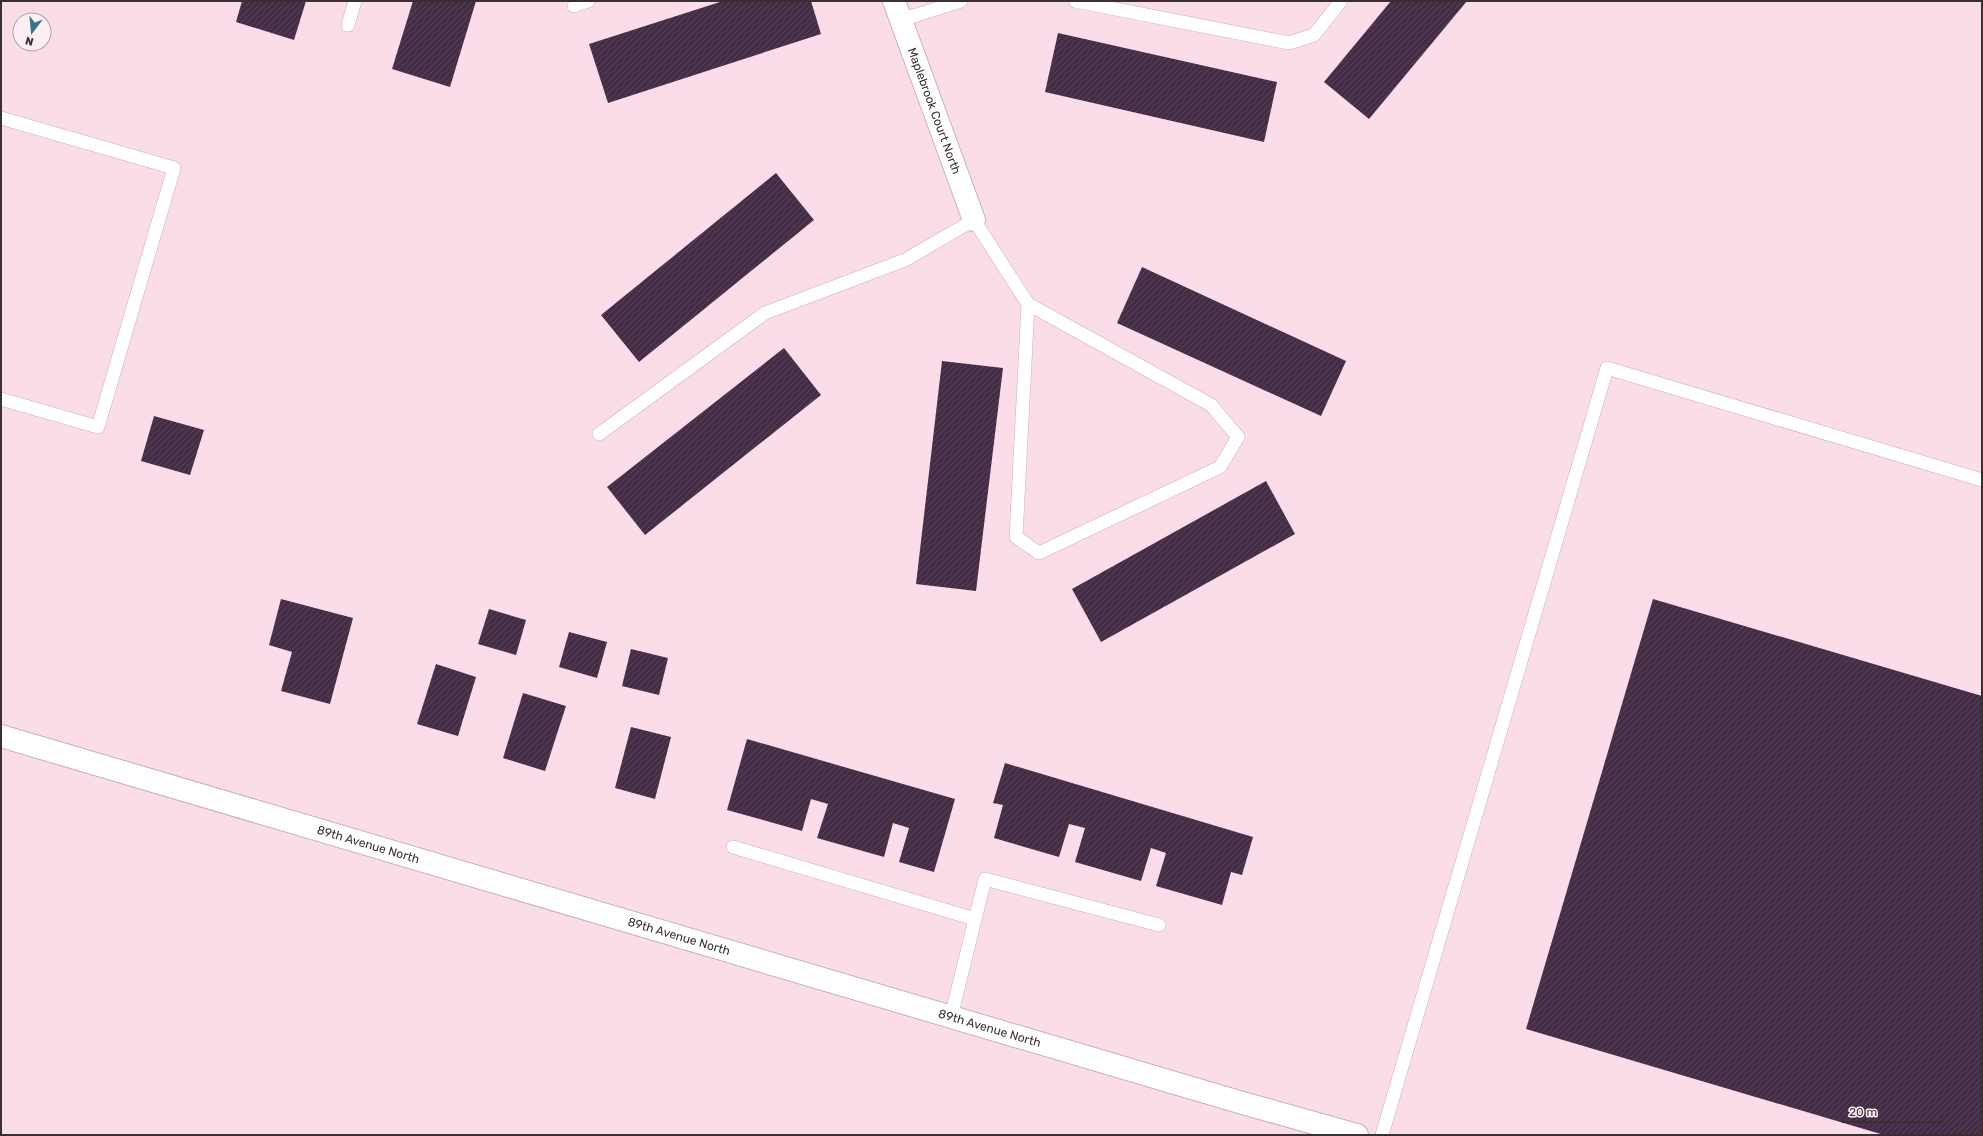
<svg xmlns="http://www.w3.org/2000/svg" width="1983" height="1136" font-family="Rubik,sans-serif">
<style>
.building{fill:url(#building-hatch)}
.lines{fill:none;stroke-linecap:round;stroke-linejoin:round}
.service-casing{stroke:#cbafba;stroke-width:14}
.minor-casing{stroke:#cbafba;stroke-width:24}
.service{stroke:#fff;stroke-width:13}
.minor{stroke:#fff;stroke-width:22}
.labels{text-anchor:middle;stroke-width:4;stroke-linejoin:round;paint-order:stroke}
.street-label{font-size:12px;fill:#3a2f33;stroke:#fbeff4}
</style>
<defs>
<pattern id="building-hatch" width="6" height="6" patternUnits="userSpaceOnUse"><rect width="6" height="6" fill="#462d47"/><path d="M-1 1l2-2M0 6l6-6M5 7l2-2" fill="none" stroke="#594359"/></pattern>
</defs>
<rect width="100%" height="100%" fill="#fadde8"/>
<!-- building -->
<g class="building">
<polygon points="242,1 306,1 294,40 236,22"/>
<polygon points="413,1 476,1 450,87 392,69"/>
<polygon points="723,1 811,1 821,34 608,103 589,44"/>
<polygon points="1391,1 1467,1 1369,119 1324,82"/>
<polygon points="1058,33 1277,82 1264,142 1045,92"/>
<polygon points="776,173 814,220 639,362 601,315"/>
<polygon points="1142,267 1346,361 1321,416 1117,323"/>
<polygon points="784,348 821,395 645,535 607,487"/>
<polygon points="942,361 1003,368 976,591 916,584"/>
<polygon points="154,416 204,430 190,475 141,461"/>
<polygon points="1266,481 1295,534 1101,642 1072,589"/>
<polygon points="281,599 353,618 330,704 281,691 292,652 269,645"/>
<polygon points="1653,599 1982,696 1982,1135 1884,1135 1526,1029"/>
<polygon points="489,609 526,620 516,655 478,644"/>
<polygon points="569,632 607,642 597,678 559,667"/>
<polygon points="631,649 668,658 659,695 622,686"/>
<polygon points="436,664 476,677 458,736 417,724"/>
<polygon points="523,693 566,706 545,771 503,758"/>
<polygon points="631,727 671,737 655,799 615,788"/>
<polygon points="747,739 955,799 934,872 899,862 909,828 893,823 884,857 817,838 828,804 811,799 802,831 727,810"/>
<polygon points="1005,763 1253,837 1242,875 1231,872 1222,905 1156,886 1166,853 1151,848 1141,881 1075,862 1085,828 1069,824 1059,857 994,838 1003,805 993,803"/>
</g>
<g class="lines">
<!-- service casing -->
<g class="service-casing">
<g id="service">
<polyline points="1075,1 1289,43 1314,35 1341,1"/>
<polyline points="574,6 588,1"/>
<polyline points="901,20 961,1"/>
<polyline points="348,25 355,1"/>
<polyline points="1,118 174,168 98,427 1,399"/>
<polyline points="599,434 765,313 905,260 974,220 1028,304 1016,537 1039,553 1220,467 1238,437 1211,405 1028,304"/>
<polyline points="733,847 975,919"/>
<polyline points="951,1017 985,879 1159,925"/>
<polyline points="1382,1135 1607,368 1982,480"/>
</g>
</g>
<!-- minor casing -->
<g class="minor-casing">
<g id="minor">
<path id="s1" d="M894,1L974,220"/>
<path id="s2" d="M1,736L1239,1102L1357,1135"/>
</g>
</g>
<!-- service -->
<use href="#service" class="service"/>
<!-- minor -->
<use href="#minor" class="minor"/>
</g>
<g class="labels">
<!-- street labels -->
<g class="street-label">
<text dy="4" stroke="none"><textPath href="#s1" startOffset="117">Maplebrook Court North</textPath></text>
<text dy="4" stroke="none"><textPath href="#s2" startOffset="383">89th Avenue North</textPath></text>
<text dy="4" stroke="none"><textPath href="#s2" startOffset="707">89th Avenue North</textPath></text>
<text dy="4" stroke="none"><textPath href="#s2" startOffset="1031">89th Avenue North</textPath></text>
</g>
</g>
<!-- border -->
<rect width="1983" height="1136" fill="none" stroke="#3a2f33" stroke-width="4"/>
<!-- north arrow -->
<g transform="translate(32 32) rotate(196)"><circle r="19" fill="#fbeff4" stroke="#aea2a7"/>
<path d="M0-3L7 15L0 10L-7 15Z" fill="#36768a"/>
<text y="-6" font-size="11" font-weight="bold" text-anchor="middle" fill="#3a2f33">N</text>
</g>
<!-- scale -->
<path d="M1843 1116v6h99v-6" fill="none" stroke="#3a2f33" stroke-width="2"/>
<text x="1849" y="1116" font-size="12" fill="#3a2f33" stroke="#fbeff4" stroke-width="3" paint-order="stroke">20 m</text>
</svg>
